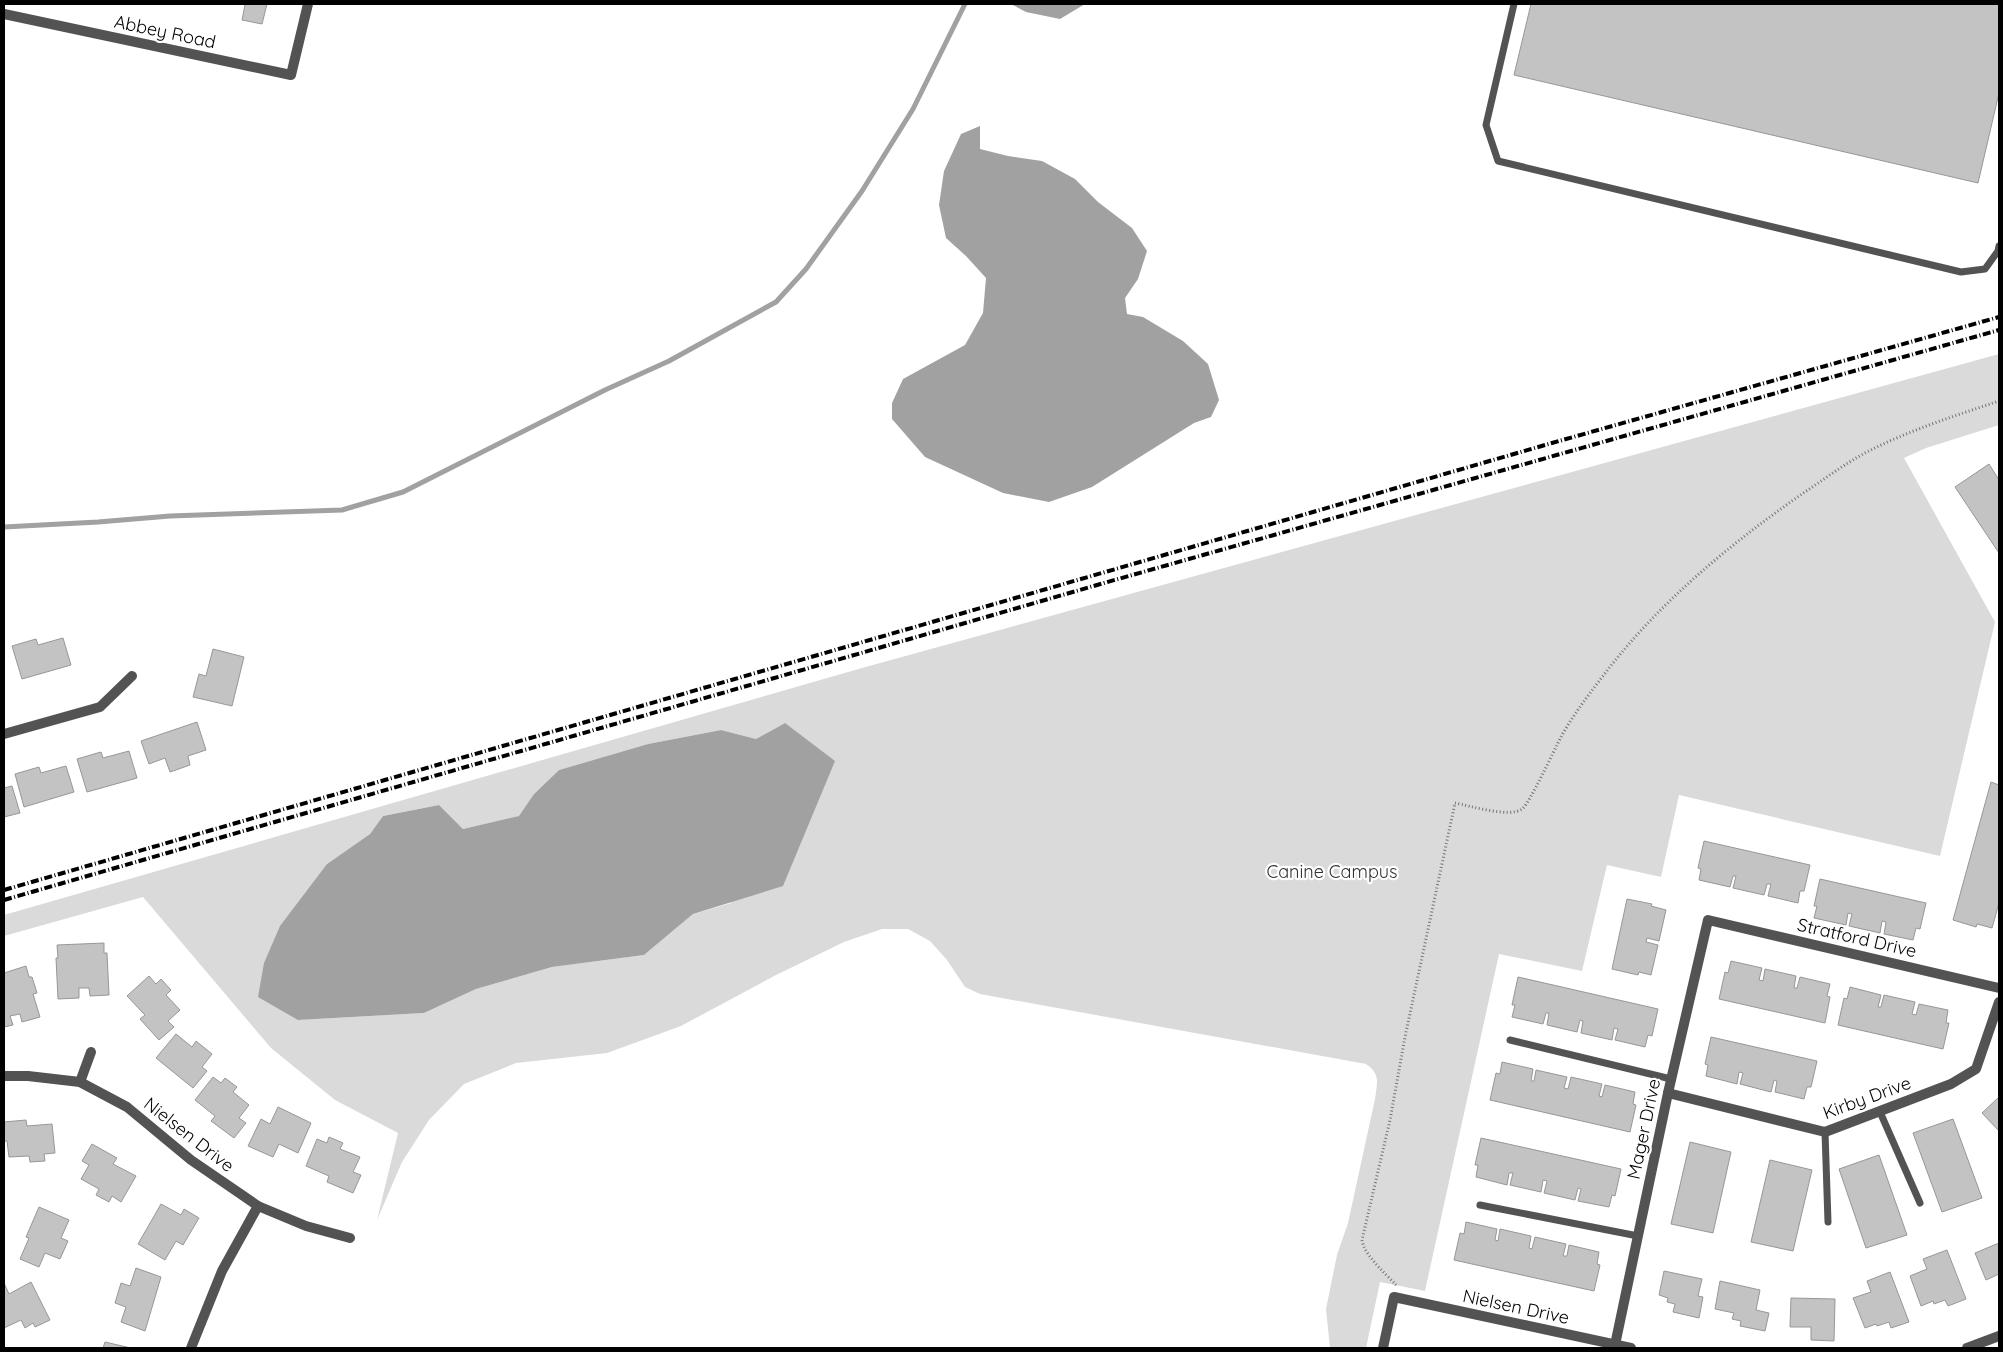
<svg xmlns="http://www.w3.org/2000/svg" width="2003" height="1352" font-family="Quicksand,sans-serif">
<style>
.green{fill:#dadada;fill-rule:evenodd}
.water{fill:#a1a1a1}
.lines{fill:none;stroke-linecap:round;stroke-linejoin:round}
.stream{stroke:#a1a1a1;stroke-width:5}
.building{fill:#c3c3c3;stroke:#979797}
.path{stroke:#757575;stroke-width:3;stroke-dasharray:1 2.5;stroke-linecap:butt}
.service{stroke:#535353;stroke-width:7}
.minor{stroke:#535353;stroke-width:10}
.rail{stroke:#000;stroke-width:4;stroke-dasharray:8 2.5 1 2.5;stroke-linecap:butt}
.labels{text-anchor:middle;stroke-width:4.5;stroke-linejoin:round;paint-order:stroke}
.street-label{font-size:18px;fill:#000;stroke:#fff}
.park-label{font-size:18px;fill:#313131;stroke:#fff}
</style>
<rect width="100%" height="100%" fill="#fff"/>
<!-- green -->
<path class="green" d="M1999,354V425L1926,448L1904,458L1995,622L1940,856L1679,795L1661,877L1607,865L1582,971L1499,954L1425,1291L1380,1282L1366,1348H1330L1326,1309L1337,1255L1348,1223L1375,1099C1377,1083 1381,1074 1366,1064L980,994L965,987L947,960L930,941L908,929H882L844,942L774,976L681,1026L607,1053L516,1063L464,1084L429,1120L402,1162L377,1220L398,1133L335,1100L271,1048L143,897L4,936V915L862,668ZM785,723L731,903L693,914L644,955L552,967L476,989L424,1013L298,1020L327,864L370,834L383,816L439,805L463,829L520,816L534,794L559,770L648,744L721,730L756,739Z"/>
<!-- water -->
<g class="water">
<polygon points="1011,4 1085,4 1060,19 1026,12"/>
<polygon points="980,126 980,149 1008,156 1042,161 1075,179 1098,202 1132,228 1147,251 1138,279 1125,298 1127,314 1143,317 1183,341 1208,364 1219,400 1211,417 1194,423 1092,487 1049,502 1003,493 925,457 892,419 892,403 903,379 965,345 983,313 986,278 966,256 946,238 939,205 944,171 961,134"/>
<polygon points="785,723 835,761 783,886 693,914 644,955 552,967 476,989 424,1013 298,1020 258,997 264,963 280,926 327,864 370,834 383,816 439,805 463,829 519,816 534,794 559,770 648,744 721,730 756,739"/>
</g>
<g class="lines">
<!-- stream -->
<polyline class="stream" points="4,527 98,522 170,516 342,510 403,492 605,390 669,361 776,302 806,269 862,191 913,109 965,4"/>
</g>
<!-- building -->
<g class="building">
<polygon points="242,4 267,4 262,24 242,20 245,5"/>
<polygon points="1531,4 1999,4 1999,93 1978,183 1514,75"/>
<polygon points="1989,464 1999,480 1999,553 1955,487"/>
<polygon points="63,638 71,665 22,679 12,646 36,639 38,645"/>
<polygon points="213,649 244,657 232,706 193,697 199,674 206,676"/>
<polygon points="197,722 206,750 188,756 190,765 170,772 165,758 149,764 141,741"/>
<polygon points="129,751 137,778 87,792 77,759 101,752 103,758"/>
<polygon points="66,766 74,792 24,807 15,774 39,767 41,773"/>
<polygon points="1991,782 1999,785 1999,903 1992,928 1977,924 1976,927 1953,920"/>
<polygon points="12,786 20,813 4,817 4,788"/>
<polygon points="1704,841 1810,865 1804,891 1800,891 1798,903 1768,896 1771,884 1767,884 1764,895 1733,888 1736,876 1733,876 1730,887 1699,880 1701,869 1698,868"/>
<polygon points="1820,879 1926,903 1920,929 1916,928 1913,940 1884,934 1886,922 1882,921 1880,933 1849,926 1852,914 1848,913 1846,925 1814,918 1817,906 1814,906"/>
<polygon points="1627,899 1652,904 1651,906 1666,910 1659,941 1647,938 1646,942 1658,945 1651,975 1639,972 1638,975 1612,969"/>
<polygon points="104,943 104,953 107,953 109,995 90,996 89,988 79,988 79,998 58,999 56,958 58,958 57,945"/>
<polygon points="1731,961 1762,968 1759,980 1763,981 1765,969 1796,976 1794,988 1797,988 1800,977 1830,984 1827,996 1830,997 1825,1023 1719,999 1725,972 1728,973"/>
<polygon points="26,966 29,977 32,977 37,993 33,994 40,1017 22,1022 20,1014 10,1016 13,1025 4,1027 4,973"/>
<polygon points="149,976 156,984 161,979 171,990 166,995 180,1010 168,1021 174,1027 159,1040 140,1019 145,1015 127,996"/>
<polygon points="1518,977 1658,1009 1652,1036 1648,1035 1645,1047 1615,1040 1618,1029 1614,1028 1612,1040 1581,1033 1583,1021 1580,1020 1577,1032 1547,1025 1549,1013 1546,1013 1543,1024 1512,1017 1515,1005 1512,1005"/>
<polygon points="1850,987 1881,995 1878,1007 1881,1007 1884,995 1915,1002 1912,1014 1916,1015 1919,1004 1948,1010 1946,1023 1949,1023 1943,1049 1838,1025 1844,998 1847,999"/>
<polygon points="176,1034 192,1047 196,1041 212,1054 202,1067 207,1071 193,1088 156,1058"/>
<polygon points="1711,1037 1817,1061 1811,1087 1807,1087 1804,1099 1775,1092 1777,1081 1774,1080 1771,1092 1740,1084 1743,1073 1739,1072 1737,1084 1706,1076 1708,1065 1705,1064"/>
<polygon points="1502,1062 1533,1069 1531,1081 1534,1081 1536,1070 1567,1077 1564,1088 1568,1089 1571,1077 1602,1084 1599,1096 1602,1097 1605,1085 1635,1092 1633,1104 1636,1105 1630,1132 1490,1100 1496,1073 1500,1074"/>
<polygon points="213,1077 221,1083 225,1078 237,1087 233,1092 249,1105 239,1118 246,1123 234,1138 211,1121 215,1116 195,1100"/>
<polygon points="1999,1097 1999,1131 1982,1113"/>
<polygon points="278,1107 311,1123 298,1153 279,1144 273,1157 248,1146 261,1119 270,1124"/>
<polygon points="1953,1119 1982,1198 1942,1212 1913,1133"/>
<polygon points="26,1120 27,1126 52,1124 55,1153 44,1154 45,1161 30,1162 29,1156 9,1157 7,1141 4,1141 4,1122"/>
<polygon points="329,1137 343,1143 340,1149 360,1157 353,1172 361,1175 353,1193 327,1182 329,1176 306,1166 317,1139 327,1143"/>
<polygon points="1481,1138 1621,1169 1615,1196 1612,1195 1609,1207 1578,1201 1581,1189 1578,1188 1575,1200 1544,1193 1547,1181 1543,1180 1541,1192 1510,1185 1513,1173 1509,1173 1507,1185 1476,1177 1478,1165 1475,1165"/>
<polygon points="1690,1142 1731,1152 1713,1233 1671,1224"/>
<polygon points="92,1144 117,1158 113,1164 136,1176 121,1202 112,1196 109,1202 96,1195 99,1189 81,1179 89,1165 82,1161"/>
<polygon points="1879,1155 1907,1235 1866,1248 1839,1169"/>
<polygon points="1770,1160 1812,1170 1793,1251 1751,1242"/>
<polygon points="161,1204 181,1215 184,1209 199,1218 183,1245 176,1241 165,1260 138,1244"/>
<polygon points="39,1207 69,1220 61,1238 68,1241 60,1259 45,1253 39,1267 20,1259 29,1238 26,1237"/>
<polygon points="1466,1222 1497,1229 1495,1240 1498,1241 1500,1229 1531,1236 1529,1248 1532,1249 1535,1237 1566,1244 1563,1256 1567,1256 1569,1245 1599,1252 1597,1264 1600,1265 1594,1291 1454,1260 1460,1233 1464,1234"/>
<polygon points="1999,1243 1999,1274 1986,1280 1975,1253"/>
<polygon points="1947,1250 1966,1299 1948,1306 1945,1300 1934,1304 1933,1301 1921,1306 1910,1276 1927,1269 1923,1259"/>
<polygon points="136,1268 161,1277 145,1331 121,1322 126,1307 115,1303 121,1283 130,1286"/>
<polygon points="1664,1271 1702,1279 1698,1296 1703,1297 1699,1318 1673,1312 1675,1304 1667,1302 1668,1298 1659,1295"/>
<polygon points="1890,1272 1909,1322 1891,1328 1889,1322 1877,1326 1876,1324 1865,1328 1853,1298 1871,1292 1867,1281"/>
<polygon points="1720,1281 1760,1290 1756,1310 1769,1313 1765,1331 1740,1326 1741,1321 1732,1319 1734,1313 1715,1309"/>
<polygon points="31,1282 50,1320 35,1327 33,1323 25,1328 21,1320 4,1328 4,1283 9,1294"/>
<polygon points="1791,1298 1835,1299 1834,1341 1811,1340 1811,1327 1790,1327"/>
<polygon points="105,1342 131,1348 103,1348"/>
</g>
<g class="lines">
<!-- path -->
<path class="path" d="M1396,1285C1385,1273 1364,1255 1362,1240L1390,1120L1405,1037L1455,803C1470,806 1510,818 1522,809C1530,803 1554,750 1561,737C1572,717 1586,698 1600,680C1654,607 1727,546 1802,494C1823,480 1843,465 1865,453C1907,431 1954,416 1999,401"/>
<!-- service -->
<g class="service">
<polyline points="1514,4 1486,125 1498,161 1961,272 1985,269 1998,251 1999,246"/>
<polyline points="1510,1040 1671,1079"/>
<polyline points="1880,1112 1920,1203"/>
<polyline points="1825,1132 1828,1222"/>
<polyline points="1480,1205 1638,1236"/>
</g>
<!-- minor -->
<g class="minor">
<polyline points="4,14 291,75 308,4"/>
<polyline points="4,734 100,707 132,676"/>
<polyline points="4,1076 28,1076 80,1082 127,1107 191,1160 258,1206 306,1226 350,1238"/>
<polyline points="80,1082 91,1052"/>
<polyline points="1668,1093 1825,1132 1951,1084 1976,1069 1999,1002"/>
<polyline points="1615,1345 1668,1093 1708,920 1999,988"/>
<polyline points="191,1348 222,1271 258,1206"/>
<polyline points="1383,1348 1394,1297 1631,1348"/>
<polyline points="1967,1348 1999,1336"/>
</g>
<!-- rail -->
<g class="rail">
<polyline points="4,890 1552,443 1999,317"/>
<polyline points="4,900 1104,583 1999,330"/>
</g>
</g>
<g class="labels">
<!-- street labels -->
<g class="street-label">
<text transform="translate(165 32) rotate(12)" y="6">Abbey Road</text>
<text transform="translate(1857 938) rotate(13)" y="6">Stratford Drive</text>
<text transform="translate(1867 1098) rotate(-20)" y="6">Kirby Drive</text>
<text transform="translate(1644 1129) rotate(-78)" y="6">Mager Drive</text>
<text transform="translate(189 1135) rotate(38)" y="6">Nielsen Drive</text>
<text transform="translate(1516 1307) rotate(12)" y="6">Nielsen Drive</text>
</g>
<!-- park labels -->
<g class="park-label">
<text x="1332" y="878">Canine Campus</text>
</g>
</g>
<!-- border -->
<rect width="2003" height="1352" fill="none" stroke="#000000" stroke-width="10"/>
</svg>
